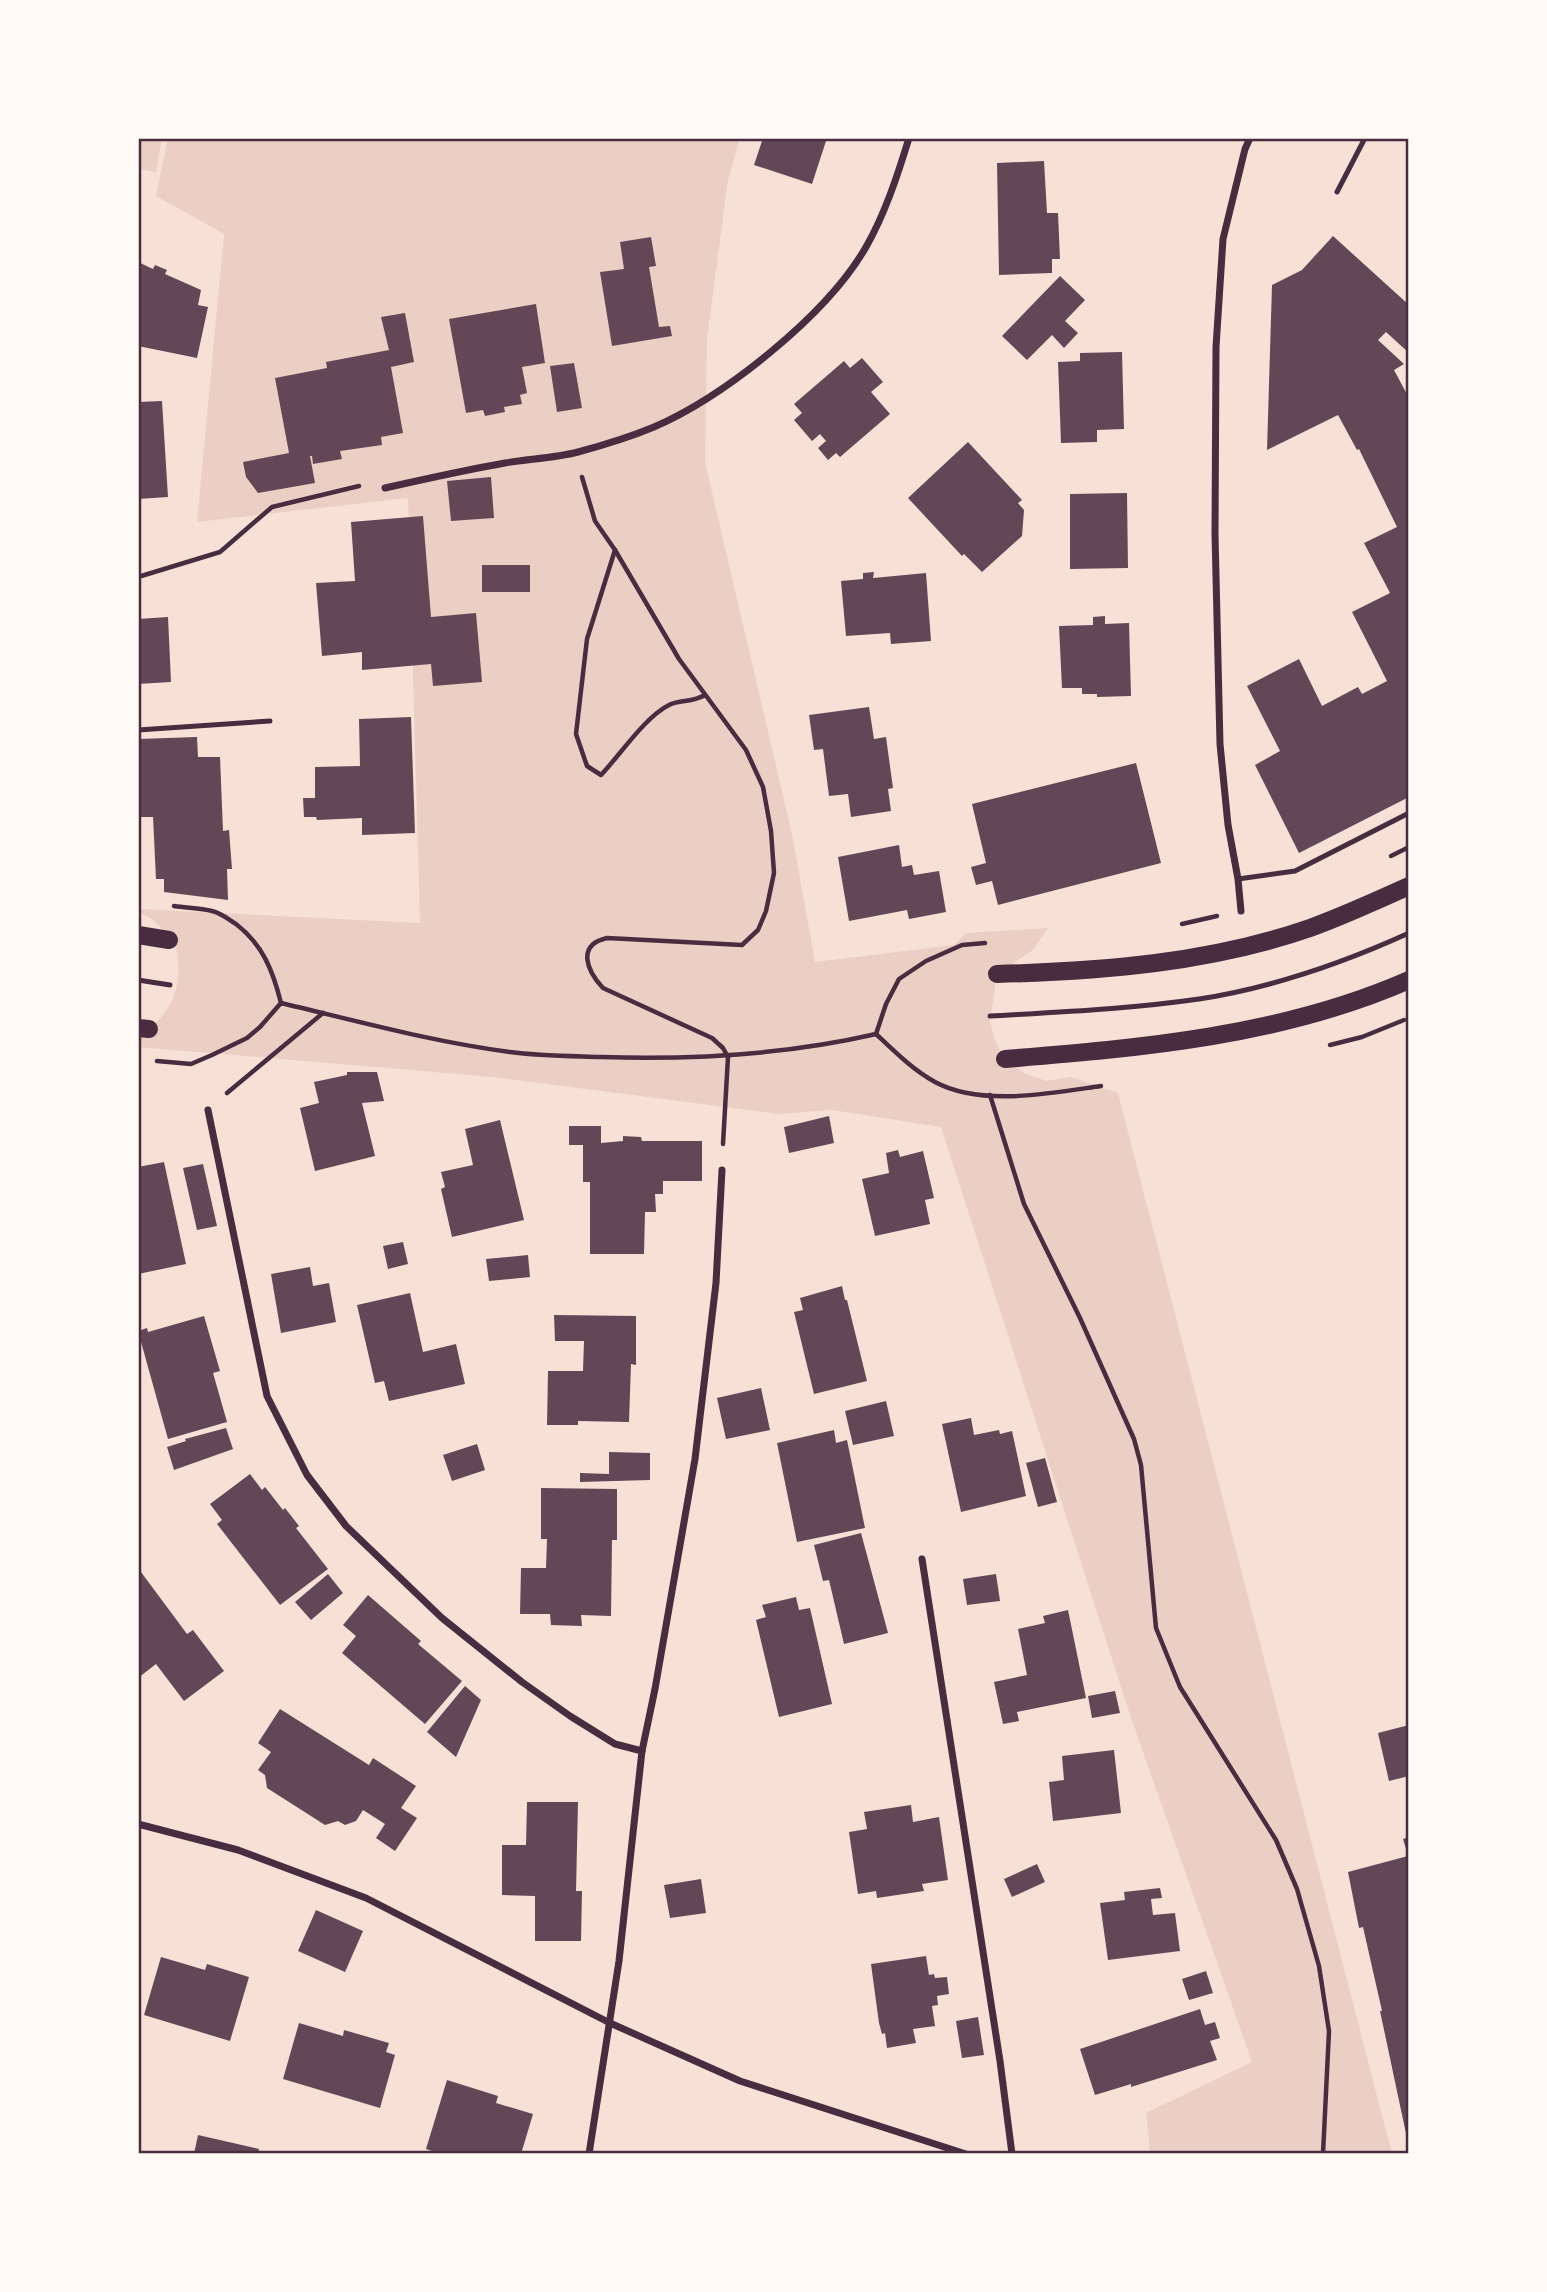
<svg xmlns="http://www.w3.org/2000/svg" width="1547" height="2292" font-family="'Space Grotesk',sans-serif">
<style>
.green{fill:#ebcfc5}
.building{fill:#644757}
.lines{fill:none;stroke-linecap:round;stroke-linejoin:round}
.path{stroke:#4a2c40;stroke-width:4.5}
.service{stroke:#4a2c40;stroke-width:5}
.minor{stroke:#4a2c40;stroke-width:7}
.primary{stroke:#4a2c40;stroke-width:18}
.neatline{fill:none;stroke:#4a2c40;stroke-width:2.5}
</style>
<rect width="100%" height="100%" fill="#f7e1d7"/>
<!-- green -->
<g class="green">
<polygon points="138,138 162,138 156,172 138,169"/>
<path d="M168,138H740L728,180L707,339L705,462L792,834L815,962L954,945L966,933L1048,928L1033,950L997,974L990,1022L995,1041L1005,1059L1024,1073L1046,1081L1071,1077L1118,1093L1392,2154H1150L1146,2113L1252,2062L1130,1715L941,1127L832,1110L779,1114L492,1077L138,1047V1036C164,1021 181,996 178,965C178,958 178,950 174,944C172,941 169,939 167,936C159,924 152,917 138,912V909L420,923L408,498L197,522L224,234L156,196Z"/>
</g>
<!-- building -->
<g class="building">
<polygon points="763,138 827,138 812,184 754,165"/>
<polygon points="1044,161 1047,213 1058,213 1060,259 1052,259 1052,273 999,275 997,163"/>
<polygon points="1333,236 1409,305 1409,353 1386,332 1378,340 1404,364 1394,370 1409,398 1409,797 1299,853 1255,765 1280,751 1247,686 1299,659 1322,706 1358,687 1362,694 1387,681 1352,612 1390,593 1364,543 1397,527 1359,449 1357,450 1338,415 1267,450 1272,285 1302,270"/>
<polygon points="651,237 656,266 649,267 659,327 670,326 672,336 612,346 600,272 624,269 620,242"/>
<polygon points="138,262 153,269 155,265 167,270 165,274 201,290 198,305 208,307 197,358 138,346"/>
<polygon points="1060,276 1085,300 1065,321 1078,333 1064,348 1052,335 1027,360 1002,336"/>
<polygon points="536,304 545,363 522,367 527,393 520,395 522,404 504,407 505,412 485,416 483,410 466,413 449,319"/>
<polygon points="405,313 414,362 391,367 403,433 381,437 382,445 340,451 342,459 313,464 312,456 310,456 315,483 258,493 246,477 243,462 289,453 275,378 327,368 326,362 389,350 381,317"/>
<polygon points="1122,352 1124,429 1097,430 1097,442 1061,443 1058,362 1080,361 1080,353"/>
<polygon points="862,358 883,382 871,392 890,414 840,457 836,453 828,460 818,448 826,441 820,434 812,441 794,420 802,413 794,404 844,361 850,368"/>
<polygon points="574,363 582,408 557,412 550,366"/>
<polygon points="162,401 168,497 138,499 138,402"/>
<polygon points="968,442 1022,500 1018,503 1024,510 1022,536 982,572 964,554 962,556 908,498"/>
<polygon points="491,477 494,518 451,521 447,481"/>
<polygon points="1127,493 1128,568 1070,569 1070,494"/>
<polygon points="423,516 431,617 476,613 482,682 433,686 431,664 362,670 362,652 322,656 316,583 355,581 351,522"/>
<rect x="482" y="565" width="48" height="27"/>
<polygon points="874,572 873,578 926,573 931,641 891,644 890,633 846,636 841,581 863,579 863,573"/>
<polygon points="1105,616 1105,624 1129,623 1131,696 1097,697 1097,694 1082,694 1082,688 1062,688 1059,626 1093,625 1093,617"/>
<polygon points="168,617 171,682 138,684 138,619"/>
<polygon points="869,707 874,739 886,737 893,788 888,789 891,811 851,817 848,794 829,796 823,749 814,750 809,715"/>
<polygon points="411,717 415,833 362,835 362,818 317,820 316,817 304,817 303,798 315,798 315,767 360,766 359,719"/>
<polygon points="197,737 198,757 220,757 223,831 229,830 232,869 227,869 228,900 164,892 164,879 156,879 153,817 138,817 138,739"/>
<polygon points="1136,763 1161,863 998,905 992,881 976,885 971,867 986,863 972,804"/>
<polygon points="899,845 902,867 912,865 914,875 939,871 946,912 909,919 907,910 849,921 838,857"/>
<polygon points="347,1072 377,1072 384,1101 362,1103 375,1156 315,1171 300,1108 319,1103 314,1082 347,1075"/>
<polygon points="829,1116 834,1143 789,1153 784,1127"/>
<polygon points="500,1120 524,1220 452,1237 441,1189 445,1187 441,1172 473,1165 465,1129"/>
<polygon points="569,1126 601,1126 601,1143 623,1141 623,1136 641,1137 642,1141 702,1141 702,1181 663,1181 663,1194 655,1194 656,1212 645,1212 644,1254 590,1254 590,1182 583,1182 583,1145 569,1145"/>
<polygon points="898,1150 900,1157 923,1151 934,1198 925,1200 930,1224 875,1236 862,1179 889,1173 886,1153"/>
<polygon points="164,1162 186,1264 138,1274 138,1167"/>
<polygon points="203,1164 217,1226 197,1230 183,1168"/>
<polygon points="403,1242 408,1264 388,1269 383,1246"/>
<polygon points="528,1255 530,1277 489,1281 486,1259"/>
<polygon points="310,1267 313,1286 329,1283 336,1322 281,1333 271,1274"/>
<polygon points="842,1286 845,1300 847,1300 867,1381 814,1394 794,1312 803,1310 800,1298"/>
<polygon points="410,1293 423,1352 456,1344 465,1384 389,1401 384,1381 375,1383 357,1305"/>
<polygon points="554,1315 636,1316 636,1365 631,1364 629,1422 578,1421 578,1425 547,1425 548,1371 583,1371 584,1341 555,1341"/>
<polygon points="204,1316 220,1371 213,1373 227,1422 168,1439 138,1331 147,1328 148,1332"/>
<polygon points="761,1388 770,1430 726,1439 717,1398"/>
<polygon points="886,1401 894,1436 853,1445 845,1411"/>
<polygon points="971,1418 974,1435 999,1430 1000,1434 1012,1431 1026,1496 961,1512 942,1424"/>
<polygon points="226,1428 233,1449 174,1470 167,1447 186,1441 185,1439"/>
<polygon points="834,1430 836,1443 847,1440 865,1528 797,1542 777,1443"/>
<polygon points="477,1444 485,1470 452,1481 443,1455"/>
<polygon points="609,1452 650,1453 650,1480 580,1482 580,1473 609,1474"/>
<polygon points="1045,1458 1057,1502 1038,1507 1026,1463"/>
<polygon points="250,1474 262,1490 265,1487 283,1510 285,1508 299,1526 296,1528 328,1569 280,1605 217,1524 222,1520 210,1504"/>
<polygon points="541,1488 617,1489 617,1540 612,1540 611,1616 581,1615 582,1626 551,1625 550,1614 520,1614 521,1568 546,1568 547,1539 541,1539"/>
<polygon points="861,1533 888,1633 844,1644 829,1580 823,1581 814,1545"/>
<polygon points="138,1568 187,1634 193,1630 224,1671 184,1701 156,1664 138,1678"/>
<polygon points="328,1574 343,1593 311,1620 295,1602"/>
<polygon points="996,1574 1000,1601 967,1605 963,1579"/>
<polygon points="368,1595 421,1641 418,1644 462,1681 425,1724 342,1653 356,1636 343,1625"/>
<polygon points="796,1597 799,1610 810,1608 832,1704 779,1717 756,1620 766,1617 762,1605"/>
<polygon points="1068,1610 1086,1698 1017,1712 1019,1721 1003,1724 994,1682 1027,1675 1018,1629 1045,1623 1043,1616"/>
<polygon points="465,1686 481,1700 456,1757 427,1732"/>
<polygon points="1115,1691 1120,1713 1092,1718 1088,1696"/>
<polygon points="280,1709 369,1765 373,1758 416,1786 401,1808 417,1818 395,1851 376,1838 385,1824 363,1810 356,1821 345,1825 338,1821 325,1825 267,1788 265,1775 258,1770 271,1752 258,1743"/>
<polygon points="1409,1725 1409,1776 1389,1781 1378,1733"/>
<polygon points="1114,1750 1121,1813 1053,1821 1049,1782 1064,1780 1062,1756"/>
<polygon points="527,1802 578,1802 576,1891 582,1891 581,1941 535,1941 535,1896 502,1895 502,1845 526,1845"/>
<polygon points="911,1805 913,1822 939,1817 948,1880 922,1884 924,1891 877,1898 876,1891 858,1894 849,1832 867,1829 864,1812"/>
<polygon points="1409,1837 1409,2143 1408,2143 1380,2011 1382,2011 1363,1927 1359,1928 1348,1872 1408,1856 1403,1839"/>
<polygon points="1037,1864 1045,1882 1012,1897 1004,1879"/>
<polygon points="701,1879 706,1913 670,1918 664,1885"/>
<polygon points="1160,1888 1162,1898 1151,1899 1153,1915 1175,1913 1180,1951 1108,1960 1100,1903 1125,1900 1124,1892"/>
<polygon points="316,1910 363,1931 345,1972 298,1951"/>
<polygon points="926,1956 929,1975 934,1974 935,1978 947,1977 949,1994 937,1996 938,2005 932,2006 935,2026 913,2029 916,2043 887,2048 885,2033 882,2034 879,2023 871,1964"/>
<polygon points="161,1957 205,1970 207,1964 249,1977 230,2041 144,2015"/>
<polygon points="1206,1971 1213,1993 1189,2000 1182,1979"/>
<polygon points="1200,2009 1205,2025 1215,2022 1220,2038 1210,2041 1217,2060 1131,2087 1131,2084 1095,2095 1080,2049"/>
<polygon points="978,2017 984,2055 962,2058 956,2021"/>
<polygon points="299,2023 343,2036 344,2030 389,2043 386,2052 395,2055 380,2108 283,2079"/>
<polygon points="447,2080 498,2096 496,2103 533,2114 521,2154 441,2154 426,2149"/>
<polygon points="198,2135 259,2149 258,2154 194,2154"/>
</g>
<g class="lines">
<!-- path -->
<g class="path">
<path d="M582,477L595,521L615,550L679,659L746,750L763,787L771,831L774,873L766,911L758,930L742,945L607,938C576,945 587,971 603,988L712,1038L723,1048L728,1057L723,1144"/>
<path d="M615,550L587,639L576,734L587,766L601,775C620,755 645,717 669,705C680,699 692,703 705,695"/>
<polyline points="138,577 220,552 272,507 359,486"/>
<polyline points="1391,856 1409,847"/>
<path d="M174,906C186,908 200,908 212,911C221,913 228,919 236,924C263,945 273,971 281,1003"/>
<polyline points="1182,924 1217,916"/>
<polyline points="876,1034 886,1004 899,979 926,961 962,945 985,943"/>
<polyline points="1330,1045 1362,1037 1404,1020"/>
<path d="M157,1061L191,1064L212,1055L247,1038L260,1027L281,1003C357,1021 433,1042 510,1052C540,1056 571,1056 601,1057C694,1060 785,1055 876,1034C894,1051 913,1070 935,1082C981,1107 1052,1093 1101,1086"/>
<polyline points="227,1093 323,1013"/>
<polyline points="990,1095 1024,1204 1080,1318 1134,1439 1141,1465 1156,1628 1180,1687 1276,1840 1297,1889 1319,1966 1329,2031 1323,2154"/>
</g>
<!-- service -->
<g class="service">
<polyline points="1337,192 1365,138"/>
<polyline points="138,730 270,721"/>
<polyline points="1238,879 1295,871 1409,813"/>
<polyline points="138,980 170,985"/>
<path d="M990,1016C1059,1012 1130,1009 1199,999C1270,988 1343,963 1409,933"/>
</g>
<!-- minor -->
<g class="minor">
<path d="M385,488C425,479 465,470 505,463C529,459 555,458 578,452C604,445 630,437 654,427C725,396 827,315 866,247C885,214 898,174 909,138"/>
<polyline points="1241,911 1238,879 1228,825 1220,744 1215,534 1216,347 1223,239 1245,149 1250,138"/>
<polyline points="208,1110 267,1396 307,1475 346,1526 442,1618 522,1682 570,1716 615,1744 642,1751"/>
<polyline points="922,1559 1000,2061 1012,2154"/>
<polyline points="138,1824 238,1850 366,1898 610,2023 740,2081 966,2154"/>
<polyline points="589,2154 619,1961 642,1751 655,1689 695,1459 716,1283 722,1170"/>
</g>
<!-- primary -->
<g class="primary">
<polyline points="138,935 169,940"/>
<path d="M997,974C1103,971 1209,963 1310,928C1343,916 1376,901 1409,886"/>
<polyline points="138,1028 149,1029"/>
<path d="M1005,1059C1141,1048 1282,1036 1409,980"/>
</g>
</g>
<!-- border -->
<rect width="1547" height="2292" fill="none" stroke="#fffaf5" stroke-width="280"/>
<rect x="140" y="140" width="1267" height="2012" class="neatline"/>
</svg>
